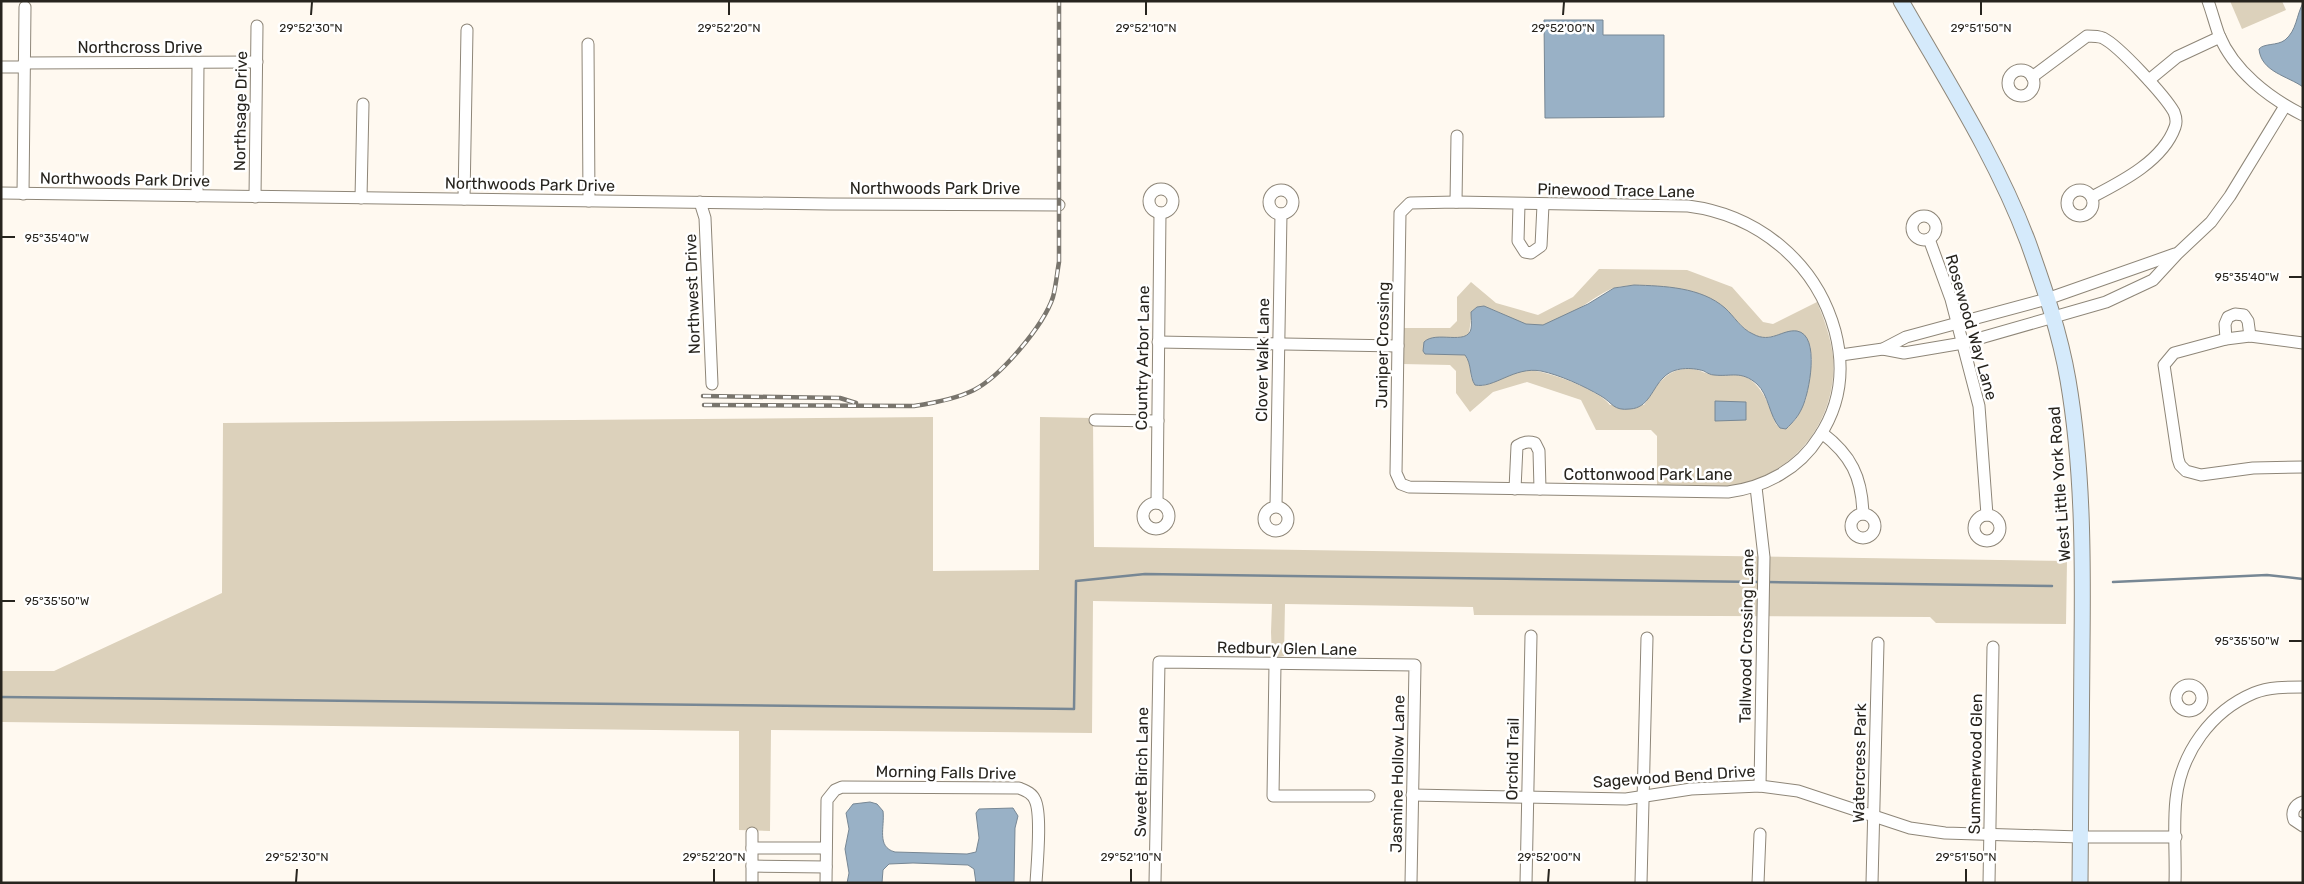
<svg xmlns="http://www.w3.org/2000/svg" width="2304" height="884" font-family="Rubik,sans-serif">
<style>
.green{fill:#dcd1bb;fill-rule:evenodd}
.water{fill:#99b1c6;stroke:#778794}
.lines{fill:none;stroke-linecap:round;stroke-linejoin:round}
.stream{stroke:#778794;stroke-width:2.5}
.street-casing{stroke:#8e8678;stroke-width:13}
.secondary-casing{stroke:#8e8678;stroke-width:17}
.street{stroke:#fff;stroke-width:11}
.secondary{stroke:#d5eafb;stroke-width:15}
.rail-casing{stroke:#79756d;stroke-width:4.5}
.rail{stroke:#fff;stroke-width:2.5;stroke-dasharray:8;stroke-linecap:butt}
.ticks{fill:none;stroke:#27241e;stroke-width:2}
.labels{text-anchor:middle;stroke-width:5;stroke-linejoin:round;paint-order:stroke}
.street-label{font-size:16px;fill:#27241e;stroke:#fff}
.ticks-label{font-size:12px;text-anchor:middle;fill:#27241e;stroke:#fff;stroke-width:5;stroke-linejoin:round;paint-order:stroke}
</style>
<rect width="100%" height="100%" fill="#fff9f0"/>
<!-- green -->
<g class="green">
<polygon points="2230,1 2282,1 2286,10 2242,29"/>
<path d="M1599,269L1687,270L1732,287L1763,322L1773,324L1817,302C1824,319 1831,338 1833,357C1838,417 1797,473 1737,485C1712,490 1684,486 1657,485V436L1651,430H1596L1581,400L1527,382L1493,392L1470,412L1456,393V371L1450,365L1402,364L1403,328H1450L1457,321V297L1471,282L1496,303L1538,315L1573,297ZM1634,285L1724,308L1746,330L1760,338L1776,336L1794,331L1810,345L1812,361L1806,399L1796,419L1786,429L1780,428L1776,424C1767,401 1760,375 1730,373C1725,373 1720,376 1715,375C1708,375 1700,370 1693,369C1667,366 1656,386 1644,405H1610C1600,390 1544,369 1526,370C1511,371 1496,381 1482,386L1471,378L1469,361L1465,355L1459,354L1453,337L1463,338L1469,333L1472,312L1477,307C1499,305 1518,330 1543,325C1567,321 1589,299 1611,289C1618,286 1627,286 1634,285Z"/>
<polygon points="933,417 933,571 1039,570 1040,417 1093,418 1094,547 2067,561 2066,624 1936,623 1930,617 1474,615 1473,607 1285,604 1284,656 1272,658 1271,632 1272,604 1093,601 1092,733 771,730 770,831 739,830 739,731 1,722 1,671 54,671 222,593 223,423"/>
</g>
<!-- water -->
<g class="water">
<path d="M2303,3V87C2288,76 2261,72 2259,49C2264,43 2277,46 2285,40C2297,30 2296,16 2303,3Z"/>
<polygon points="1544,20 1603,20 1603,35 1664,35 1664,117 1545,118"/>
<path d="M1634,285C1664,286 1701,287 1725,308C1734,316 1741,329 1753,334C1771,344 1782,329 1797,331C1821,335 1809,394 1802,408C1798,417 1793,422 1786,429L1780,428C1769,416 1769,395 1757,384C1741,370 1731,377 1714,375C1711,375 1707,373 1704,371C1691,367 1674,367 1664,377C1652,388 1649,408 1630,409C1613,411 1613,403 1601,396C1584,386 1560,375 1541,371C1514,366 1494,389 1475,385C1469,376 1472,364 1465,355L1425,354L1423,351L1424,342C1436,330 1467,346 1471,329C1472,324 1471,317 1471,312L1477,307L1484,306L1526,324L1543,325L1588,304L1614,288Z"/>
<polygon points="1715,401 1746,402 1746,420 1715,421"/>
<path d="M870,802L877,804L883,811C885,827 876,847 895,852L967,854L976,852L979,838L976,813L979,809L1013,808L1018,816L1015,828L1014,883H976L974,869L968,865L913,863L889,864L883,870L882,883H847L849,873L845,849L849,829L846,813L853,804Z"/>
</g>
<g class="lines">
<!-- stream -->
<g class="stream">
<polyline points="1766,582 2052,586"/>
<polyline points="2113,582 2267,575 2303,579"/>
<polyline points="1,697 1074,709 1076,581 1145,574 1760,582"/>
</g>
<!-- street casing -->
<g class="street-casing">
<g id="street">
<path d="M2208,1C2212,12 2215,24 2219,35C2234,71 2269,98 2303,115"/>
<polyline points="588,44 589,201"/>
<polyline points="24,63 257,62"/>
<polyline points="1,67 24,67"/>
<circle cx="2021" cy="83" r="13"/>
<path d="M2032,77L2087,36C2092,36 2098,36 2103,38C2119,46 2165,96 2174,112C2176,117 2177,122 2175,127C2163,161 2121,182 2092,197"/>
<polyline points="2149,80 2177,57 2220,37"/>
<circle cx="1161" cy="201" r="12"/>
<circle cx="1281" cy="202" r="12"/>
<circle cx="2080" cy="203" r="13"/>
<polyline points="1,193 829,204 1059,205"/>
<polyline points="23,194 25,7"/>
<polyline points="197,196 198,63"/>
<polyline points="255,197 257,26"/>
<polyline points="361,198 363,104"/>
<polyline points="464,199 467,30"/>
<polyline points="700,202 705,218 712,384"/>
<path d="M1456,202L1688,206C1758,215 1816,262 1835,331C1845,369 1841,404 1819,437C1799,469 1765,487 1728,492L1409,487L1401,484L1396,473L1400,213L1410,203Z"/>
<polyline points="1456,202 1457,136"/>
<polyline points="1519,204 1518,241 1525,252 1531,253 1541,246 1543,205"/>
<circle cx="1924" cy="228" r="12"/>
<polyline points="1929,239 1951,299 1979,406 1987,515"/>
<polyline points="2226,339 2225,324 2228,317 2235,314 2244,315 2248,321 2250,336"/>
<polyline points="1158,342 1398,346"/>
<polyline points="2303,343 2250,336 2226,339 2174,353 2164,365 2178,459 2180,465 2186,471 2201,475 2253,468 2303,467"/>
<polyline points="1883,349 1904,353 1963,343 2106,302 2153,280 2177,254 2211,222 2230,196 2285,106"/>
<polyline points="1841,355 1883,349 1906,337 2047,299 2175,254"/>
<polyline points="1095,420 1158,421"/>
<path d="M1822,433C1851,455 1862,477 1863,514"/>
<polyline points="1756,487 1764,557 1760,786"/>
<path d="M1515,489L1517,446C1524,442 1528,441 1535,443L1539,451L1540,489"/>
<polyline points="1157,503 1160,213"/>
<circle cx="1156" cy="516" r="13"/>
<polyline points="1276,506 1281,214"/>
<circle cx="1276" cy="519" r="12"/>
<circle cx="1863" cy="526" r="12"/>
<circle cx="1987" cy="528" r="13"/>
<polyline points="1275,664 1273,796 1369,796"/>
<circle cx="2189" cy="698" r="13"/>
<polyline points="1412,795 1626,799 1691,789 1760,786 1798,791 1910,828 1945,833 2080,837 2176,837"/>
<path d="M2303,802C2294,805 2291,812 2294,820L2303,826"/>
<polyline points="752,848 826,848"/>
<polyline points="752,866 826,867"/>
<polyline points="752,883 752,833"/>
<path d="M826,883L827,800L835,790L842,787L1019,788C1026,791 1032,793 1035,800C1042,814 1037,865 1036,883"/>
<polyline points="1155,883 1159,662 1415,665 1411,883"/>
<polyline points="1526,883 1531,636"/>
<polyline points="1641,883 1647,638"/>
<polyline points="1758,883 1760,834"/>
<polyline points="1872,883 1878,643"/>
<polyline points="1989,883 1993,647"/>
<path d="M2175,883C2176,855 2173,826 2176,799C2181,753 2211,711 2254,693C2269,687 2286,687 2303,687"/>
</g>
</g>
<!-- secondary casing -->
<g class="secondary-casing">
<path id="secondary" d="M1901,1C1946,80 1996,157 2028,242C2044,287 2060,333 2068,380C2083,468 2083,557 2082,647C2081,726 2081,804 2080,883"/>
</g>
<!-- street -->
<use href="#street" class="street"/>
<!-- secondary -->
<use href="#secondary" class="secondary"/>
<!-- rail casing -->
<g class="rail-casing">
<g id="rail">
<polyline points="703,396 840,398 856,403"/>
<path d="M704,405L914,406C934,403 956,399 974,390C1001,376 1044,325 1053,297C1056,286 1057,273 1059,262V1"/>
</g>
</g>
<!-- rail -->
<use href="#rail" class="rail"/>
</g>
<!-- ticks -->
<path class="ticks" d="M311,15L312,2M729,15V2M1146,15V2M1563,15L1564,2M1981,15V2M2,237H15M2289,277H2302M2,601H15M2289,641H2302M296,882L297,869M714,882V869M1131,882V869M1548,882L1549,869M1966,882V869"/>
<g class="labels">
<!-- street labels -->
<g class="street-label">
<text x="140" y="53">Northcross Drive</text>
<text transform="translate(240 111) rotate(-89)" y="6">Northsage Drive</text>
<text transform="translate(125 179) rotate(1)" y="6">Northwoods Park Drive</text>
<text transform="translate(530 184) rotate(1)" y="6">Northwoods Park Drive</text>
<text x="935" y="194">Northwoods Park Drive</text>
<text transform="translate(1616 190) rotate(1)" y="6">Pinewood Trace Lane</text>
<text transform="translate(692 294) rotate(-92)" y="6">Northwest Drive</text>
<text transform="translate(1972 327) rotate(74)" y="6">Rosewood Way Lane</text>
<text transform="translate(1382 345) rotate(-89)" y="6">Juniper Crossing</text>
<text transform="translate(1142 358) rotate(-89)" y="6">Country Arbor Lane</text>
<text transform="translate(1262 360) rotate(-89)" y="6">Clover Walk Lane</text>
<text x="1648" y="480">Cottonwood Park Lane</text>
<text transform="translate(2059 484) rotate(-94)" y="6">West Little York Road</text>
<text transform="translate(1746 636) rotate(-89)" y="6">Tallwood Crossing Lane</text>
<text transform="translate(1287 648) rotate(1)" y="6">Redbury Glen Lane</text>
<text transform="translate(1512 759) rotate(-89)" y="6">Orchid Trail</text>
<text transform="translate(1859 763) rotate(-89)" y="6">Watercress Park</text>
<text transform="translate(1975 764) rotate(-89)" y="6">Summerwood Glen</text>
<text transform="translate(946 772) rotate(1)" y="6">Morning Falls Drive</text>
<text transform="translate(1141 772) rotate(-89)" y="6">Sweet Birch Lane</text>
<text transform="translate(1397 774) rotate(-89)" y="6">Jasmine Hollow Lane</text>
<text transform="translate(1674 776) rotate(-4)" y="6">Sagewood Bend Drive</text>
</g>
</g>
<g class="ticks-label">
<text x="311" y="32">29°52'30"N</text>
<text x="729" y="32">29°52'20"N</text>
<text x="1146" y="32">29°52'10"N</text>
<text x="1563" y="32">29°52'00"N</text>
<text x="1981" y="32">29°51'50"N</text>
<text x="57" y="242">95°35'40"W</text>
<text x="2247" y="281">95°35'40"W</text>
<text x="57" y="605">95°35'50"W</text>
<text x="2247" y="645">95°35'50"W</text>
<text x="297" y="861">29°52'30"N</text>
<text x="714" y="861">29°52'20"N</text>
<text x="1131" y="861">29°52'10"N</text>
<text x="1549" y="861">29°52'00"N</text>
<text x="1966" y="861">29°51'50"N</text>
</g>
<!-- border -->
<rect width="2304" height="884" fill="none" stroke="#27241e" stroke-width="5"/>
</svg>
